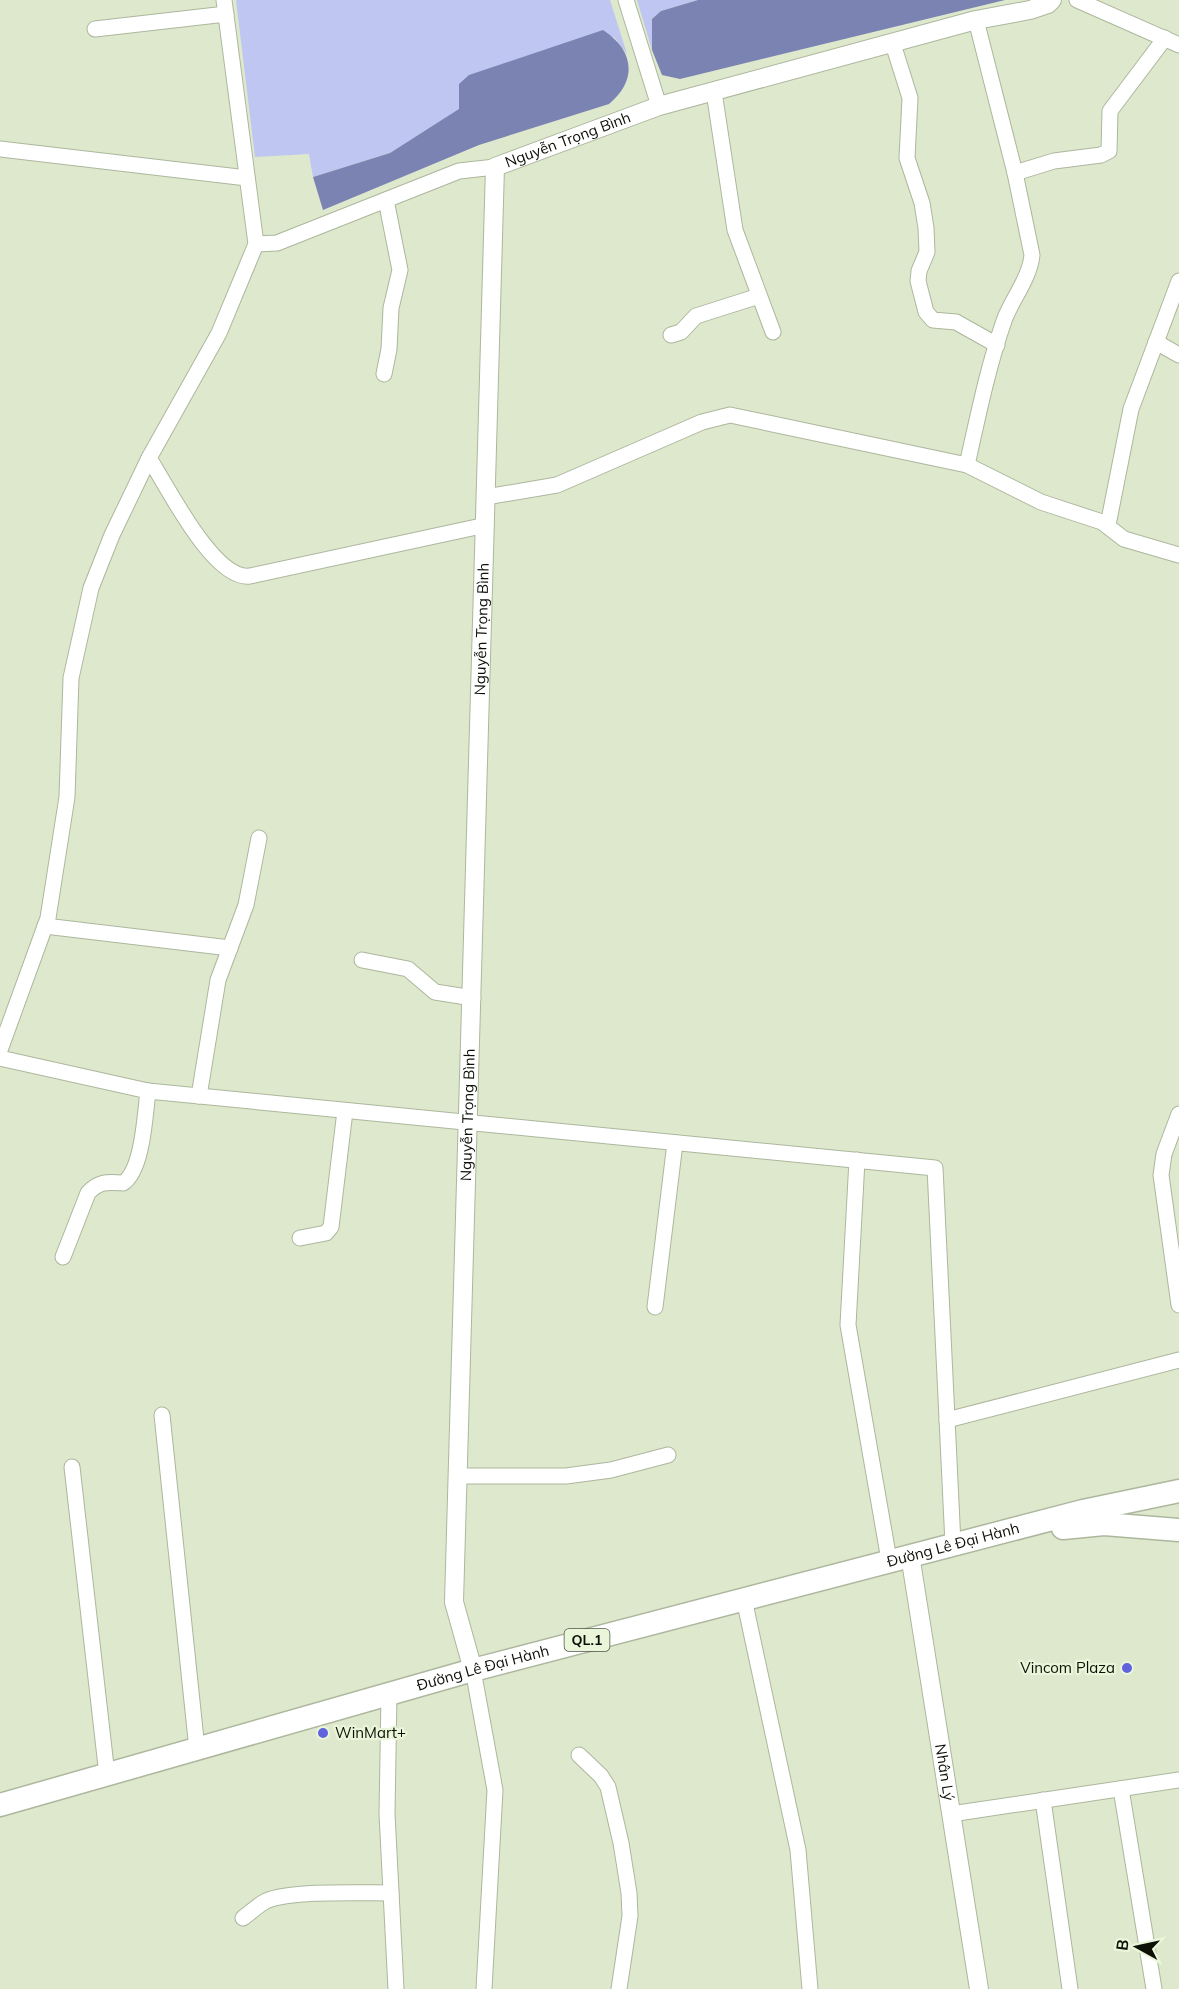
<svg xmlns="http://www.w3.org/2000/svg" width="1179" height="1989" font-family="Mulish,sans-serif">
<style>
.green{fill:#bec6f1}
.water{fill:#7b83b2}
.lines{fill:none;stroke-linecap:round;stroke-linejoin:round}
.minor-casing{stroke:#acb79d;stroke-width:17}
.tertiary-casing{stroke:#acb79d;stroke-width:20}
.primary-casing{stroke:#acb79d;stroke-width:25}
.minor{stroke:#fff;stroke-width:15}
.tertiary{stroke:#fff;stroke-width:18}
.primary{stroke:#fff;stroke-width:22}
.poi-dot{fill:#5f64dc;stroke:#eaf6da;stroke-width:2}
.labels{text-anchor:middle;stroke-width:4.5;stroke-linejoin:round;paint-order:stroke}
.shield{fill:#eaf6da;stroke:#4f5546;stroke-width:1.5}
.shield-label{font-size:14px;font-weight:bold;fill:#0c1007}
.street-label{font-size:15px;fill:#0c1007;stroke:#eaf6da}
.poi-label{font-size:15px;fill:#0c1007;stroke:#eaf6da;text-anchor:end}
</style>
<rect width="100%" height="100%" fill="#dde8cd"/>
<!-- green -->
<g class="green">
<polygon points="236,0 610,0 627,54 614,37 459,85 460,109 390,153 313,177 309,154 255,157"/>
<polygon points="637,0 698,0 661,11 652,19 652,50"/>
</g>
<!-- water -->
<g class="water">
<polygon points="698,0 1005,0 680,79 662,75 652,50 652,19 661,11"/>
<path d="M603,30C634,50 638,80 609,104L479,145L323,210L313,177L390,153L459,109V84L469,75Z"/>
</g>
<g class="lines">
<!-- minor casing -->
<g class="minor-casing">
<g id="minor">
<polyline points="626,0 659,106"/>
<polyline points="1077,0 1179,45"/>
<polyline points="95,29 226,14"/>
<polyline points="893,44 910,98 907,158 922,203 926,228 927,252 919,271 918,281 926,312 933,320 956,322 997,345"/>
<polyline points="714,92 735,230 773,332"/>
<polyline points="0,149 247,178"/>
<polyline points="1015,173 1054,161 1101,155 1109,151 1110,111 1165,38"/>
<polyline points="256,244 277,243 459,171 495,167"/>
<polyline points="671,335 681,332 696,316 759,296"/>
<polyline points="1156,342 1179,355"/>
<polyline points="384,374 389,349 391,308 400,270 386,200"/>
<path d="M149,458C167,486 214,581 250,576L486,525"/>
<path d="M967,465C978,416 988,366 1005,318C1013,298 1030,277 1032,255L1015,173L976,20"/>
<polyline points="486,497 557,485 702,422 730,415 967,465 1041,502 1102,522 1124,539 1179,555"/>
<polyline points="1108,525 1131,409 1179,281"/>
<polyline points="45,926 230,948"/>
<polyline points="362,960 408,969 435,992 473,998"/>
<polyline points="0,1050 48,918 67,797 71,678 91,588 112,535 149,458 219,333 256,244 224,0"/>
<polyline points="0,1058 148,1091 935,1168 953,1544"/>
<polyline points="199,1096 218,980 246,905 259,838"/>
<polyline points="1179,1114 1164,1154 1161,1175 1179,1305"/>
<polyline points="857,1160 848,1325 889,1560"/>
<polyline points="300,1238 326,1233 331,1227 345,1111"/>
<path d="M63,1257L88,1193C99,1181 107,1182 123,1183C143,1170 145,1114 148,1091"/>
<polyline points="655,1307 675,1143"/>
<polyline points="162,1415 197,1749"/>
<polyline points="947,1420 1179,1360"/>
<polyline points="72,1467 107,1775"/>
<polyline points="458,1476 566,1476 611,1470 668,1455"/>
<polyline points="744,1599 798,1850 810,1989"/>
<polyline points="473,1670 495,1790 484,1989"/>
<polyline points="389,1694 387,1814 396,1989"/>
<polyline points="579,1755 601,1776 608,1787 621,1843 629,1893 630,1916 619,1989"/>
<polyline points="1121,1789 1154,1989"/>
<polyline points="1043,1800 1070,1989"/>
<polyline points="951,1814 1179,1780"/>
<path d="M243,1918C250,1913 258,1905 266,1901C291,1890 362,1893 391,1893"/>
</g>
</g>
<!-- tertiary casing -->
<g class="tertiary-casing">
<g id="tertiary">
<path id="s1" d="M910,1555L979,1989"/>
<path id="s2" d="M473,1670L454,1602L495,167L659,106L976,20L1030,10L1048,4L1052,0"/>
</g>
</g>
<!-- primary casing -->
<g class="primary-casing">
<g id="primary">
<polyline points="1063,1528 1104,1524 1179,1530"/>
<path id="s3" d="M0,1805L473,1670L1083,1511L1179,1491"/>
</g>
</g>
<!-- minor -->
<use href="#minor" class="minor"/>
<!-- tertiary -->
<use href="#tertiary" class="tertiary"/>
<!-- primary -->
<use href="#primary" class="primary"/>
</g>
<!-- markers -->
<g class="poi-dot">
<circle cx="1127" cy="1668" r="6"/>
<circle cx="323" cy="1733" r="6"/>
</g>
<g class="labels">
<!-- shield labels -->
<rect class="shield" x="564.5" y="1629" width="45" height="22" rx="4.5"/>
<g class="shield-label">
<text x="587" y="1645">QL.1</text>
</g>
<!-- street labels -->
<g class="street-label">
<text dy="5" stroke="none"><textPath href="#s2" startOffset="1584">Nguyễn Trọng Bình</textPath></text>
<text dy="5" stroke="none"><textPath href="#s2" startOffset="1044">Nguyễn Trọng Bình</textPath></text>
<text dy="5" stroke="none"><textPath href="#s2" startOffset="558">Nguyễn Trọng Bình</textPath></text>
<text dy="5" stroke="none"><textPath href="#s3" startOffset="988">Đường Lê Đại Hành</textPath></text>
<text dy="5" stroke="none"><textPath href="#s3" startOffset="502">Đường Lê Đại Hành</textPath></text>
<text dy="5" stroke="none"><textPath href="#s1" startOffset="220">Nhân Lý</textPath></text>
</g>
<!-- poi labels -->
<g class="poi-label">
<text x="1115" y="1673">Vincom Plaza</text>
<text x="335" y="1738" text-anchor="start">WinMart+</text>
</g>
</g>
<!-- north arrow -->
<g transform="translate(1137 1947) rotate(278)" stroke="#eaf6da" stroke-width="4.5" paint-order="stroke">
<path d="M0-4.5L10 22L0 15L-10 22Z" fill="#0c1007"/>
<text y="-9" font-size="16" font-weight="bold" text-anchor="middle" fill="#0c1007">B</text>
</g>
</svg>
